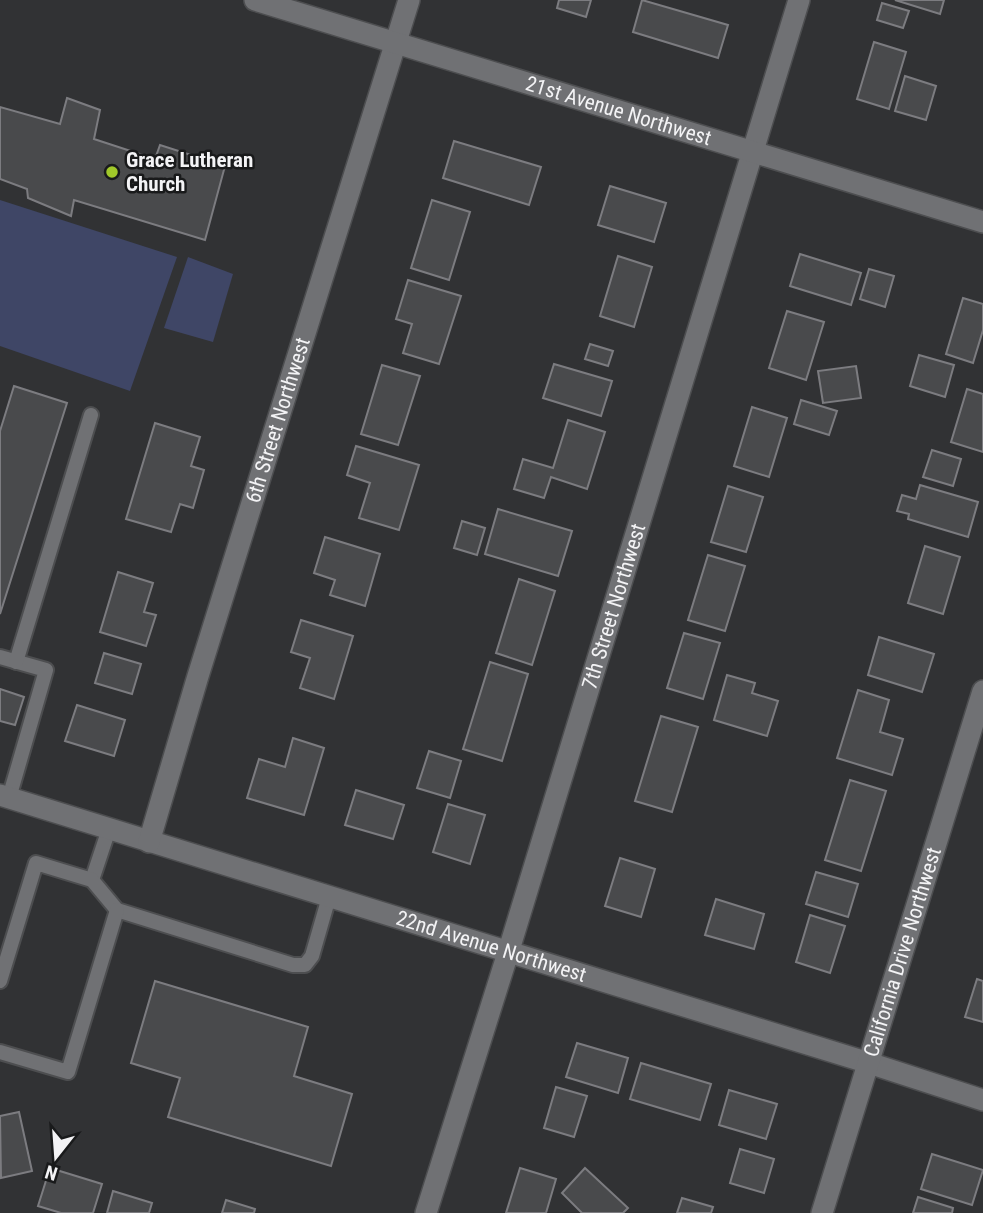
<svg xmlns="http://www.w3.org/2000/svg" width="983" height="1213" font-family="'Roboto Condensed',sans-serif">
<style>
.green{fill:#3f4666}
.building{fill:#494a4c;stroke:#7c7c80;stroke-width:2}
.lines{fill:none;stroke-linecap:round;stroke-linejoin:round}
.lane-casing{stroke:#4d4e50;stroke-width:18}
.street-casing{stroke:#4d4e50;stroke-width:24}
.secondary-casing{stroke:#4d4e50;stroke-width:24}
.lane{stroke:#707174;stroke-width:14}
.street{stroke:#707174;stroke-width:21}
.secondary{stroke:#707174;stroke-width:21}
.poi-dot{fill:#a1c92a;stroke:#191a1b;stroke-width:2.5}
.labels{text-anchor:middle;stroke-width:5;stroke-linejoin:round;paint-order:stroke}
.street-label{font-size:21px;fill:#f3f3f5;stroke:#191a1b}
.poi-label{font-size:21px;font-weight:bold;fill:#f3f3f5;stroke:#191a1b;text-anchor:start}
</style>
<rect width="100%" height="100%" fill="#313234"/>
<!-- green -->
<g class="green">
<polygon points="0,200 177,257 130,391 0,346"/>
<polygon points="188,257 233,274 213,342 164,328"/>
</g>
<!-- building -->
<g class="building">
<polygon points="559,0 591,0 586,17 557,8"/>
<polygon points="642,0 728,25 718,58 633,32"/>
<polygon points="895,0 944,0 940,14"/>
<polygon points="882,3 909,11 903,28 877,20"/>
<polygon points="874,42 906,52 889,109 857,99"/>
<polygon points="905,76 936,86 926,120 895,111"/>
<polygon points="67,98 100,110 94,139 155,159 160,145 225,166 205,240 74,200 71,216 28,198 27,189 0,179 0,107 60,124"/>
<polygon points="454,141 541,167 529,205 443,178"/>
<polygon points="610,186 666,203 654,242 598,225"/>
<polygon points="432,200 470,212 449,280 411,268"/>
<polygon points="800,254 861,273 851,305 790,286"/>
<polygon points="618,256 652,267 634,327 600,316"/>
<polygon points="869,269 894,276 885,307 860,299"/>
<polygon points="408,280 461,296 439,364 403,353 412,324 396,319"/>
<polygon points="963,298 983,304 983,330 973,363 946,354"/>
<polygon points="787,311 824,322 806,380 769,368"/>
<polygon points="590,344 613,351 608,366 585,359"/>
<polygon points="919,355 954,365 945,397 910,386"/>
<polygon points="554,364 612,381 601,416 543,398"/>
<polygon points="382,365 420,376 398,445 361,434"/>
<polygon points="856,366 861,398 823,403 818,371"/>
<polygon points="14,386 67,403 0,614 0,431"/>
<polygon points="967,389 983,394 983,452 951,442"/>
<polygon points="801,400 837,411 829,435 794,424"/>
<polygon points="752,407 787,418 769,477 734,466"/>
<polygon points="568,420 605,432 587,489 551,477 544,498 514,489 523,459 553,468"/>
<polygon points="155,423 200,437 191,466 204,470 193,508 180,504 171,532 126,519"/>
<polygon points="356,446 419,465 399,530 359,518 370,483 347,475"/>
<polygon points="932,450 961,459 953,486 923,477"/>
<polygon points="920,485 978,502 968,537 908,519 909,514 897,511 902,495 916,499"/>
<polygon points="728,486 763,497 746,552 711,542"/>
<polygon points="498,509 572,531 558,576 485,554"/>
<polygon points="462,521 485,528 477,555 454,548"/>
<polygon points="325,537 380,554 365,606 330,595 335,580 314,573"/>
<polygon points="925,546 960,557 943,614 908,603"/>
<polygon points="708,555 745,566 725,631 688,620"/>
<polygon points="118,572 153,583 144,612 156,615 146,646 100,632"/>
<polygon points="519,579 555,591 532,665 496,653"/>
<polygon points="301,620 353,636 334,699 300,688 310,658 291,652"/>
<polygon points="684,633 720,643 703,699 667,688"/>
<polygon points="879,637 934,654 922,692 868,675"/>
<polygon points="104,653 141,664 132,694 95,683"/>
<polygon points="490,662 528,674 502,761 463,749"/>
<polygon points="727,675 755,683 752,693 778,701 767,736 714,720"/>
<polygon points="0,689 24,697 15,725 0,721"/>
<polygon points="858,690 889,700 880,732 903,739 892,775 837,758"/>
<polygon points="77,705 125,720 114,756 65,741"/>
<polygon points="661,716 698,727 672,812 635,801"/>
<polygon points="293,738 324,748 304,815 247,798 259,759 285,767"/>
<polygon points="429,751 461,761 450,798 417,788"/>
<polygon points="850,780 886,791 861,871 825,860"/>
<polygon points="356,790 404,805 393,839 345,825"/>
<polygon points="448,804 485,815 470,864 433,852"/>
<polygon points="620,858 655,869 641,917 605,906"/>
<polygon points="816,872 858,884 848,917 806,904"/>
<polygon points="716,899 764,914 754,949 705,935"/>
<polygon points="810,915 845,926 830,973 796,962"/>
<polygon points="977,979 983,981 983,1022 965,1017"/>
<polygon points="155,981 308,1027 294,1076 352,1094 331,1166 168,1117 180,1078 131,1063"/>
<polygon points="577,1043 628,1058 618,1093 566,1077"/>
<polygon points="641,1063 711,1084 700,1120 630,1099"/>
<polygon points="556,1087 587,1096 574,1137 544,1128"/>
<polygon points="729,1090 777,1104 766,1139 719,1125"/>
<polygon points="19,1112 32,1171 1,1178 0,1116"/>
<polygon points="740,1149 774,1159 764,1193 730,1183"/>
<polygon points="932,1154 983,1170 972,1205 921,1189"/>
<polygon points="50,1168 102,1184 93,1213 61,1213 38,1206"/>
<polygon points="520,1168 556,1179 546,1213 506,1213"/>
<polygon points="585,1168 628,1208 623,1213 582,1213 562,1193"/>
<polygon points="113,1191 152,1203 149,1213 107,1213"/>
<polygon points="918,1197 953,1208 952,1213 913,1213"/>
<polygon points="682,1198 713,1207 711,1213 677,1213"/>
<polygon points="226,1200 255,1209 254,1213 222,1213"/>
</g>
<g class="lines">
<!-- lane casing -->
<g class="lane-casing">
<g id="lane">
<polyline points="0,657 46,670 9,798"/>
<polyline points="16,662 91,415"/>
<polyline points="92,880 109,829"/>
<polyline points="0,981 36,863 92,880 117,910 293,965 305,965 312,956 329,897"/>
<polyline points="0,1052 68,1072 117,910"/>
</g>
</g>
<!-- street casing -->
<g class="street-casing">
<g id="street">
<path id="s1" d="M0,795L869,1063L983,1100"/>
<path id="s2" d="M149,842L198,676L409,0"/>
<path id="s3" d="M426,1213L508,953L799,0"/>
<path id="s4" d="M822,1213L983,691"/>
</g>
</g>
<!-- secondary casing -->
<g class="secondary-casing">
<g id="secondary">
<path id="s5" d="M255,0L983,222"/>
</g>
</g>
<!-- lane -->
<use href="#lane" class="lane"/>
<!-- street -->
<use href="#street" class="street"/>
<!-- secondary -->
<use href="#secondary" class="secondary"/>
</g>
<!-- markers -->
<circle class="poi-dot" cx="112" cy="172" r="7"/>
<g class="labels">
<!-- street labels -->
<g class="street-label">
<text dy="7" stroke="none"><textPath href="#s5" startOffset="380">21st Avenue Northwest</textPath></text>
<text dy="7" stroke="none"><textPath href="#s2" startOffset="441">6th Street Northwest</textPath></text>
<text dy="7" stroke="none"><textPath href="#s3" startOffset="635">7th Street Northwest</textPath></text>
<text dy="7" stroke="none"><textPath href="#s1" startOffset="514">22nd Avenue Northwest</textPath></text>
<text dy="7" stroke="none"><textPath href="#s4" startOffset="273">California Drive Northwest</textPath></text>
</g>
<!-- poi labels -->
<g class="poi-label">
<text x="126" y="167">Grace Lutheran<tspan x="126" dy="24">Church</tspan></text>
</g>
</g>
<!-- north arrow -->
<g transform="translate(56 1157) rotate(197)" stroke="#191a1b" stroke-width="5" paint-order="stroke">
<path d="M0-5L12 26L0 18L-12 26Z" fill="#f3f3f5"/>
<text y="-10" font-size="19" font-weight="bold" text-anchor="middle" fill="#f3f3f5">N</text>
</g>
</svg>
